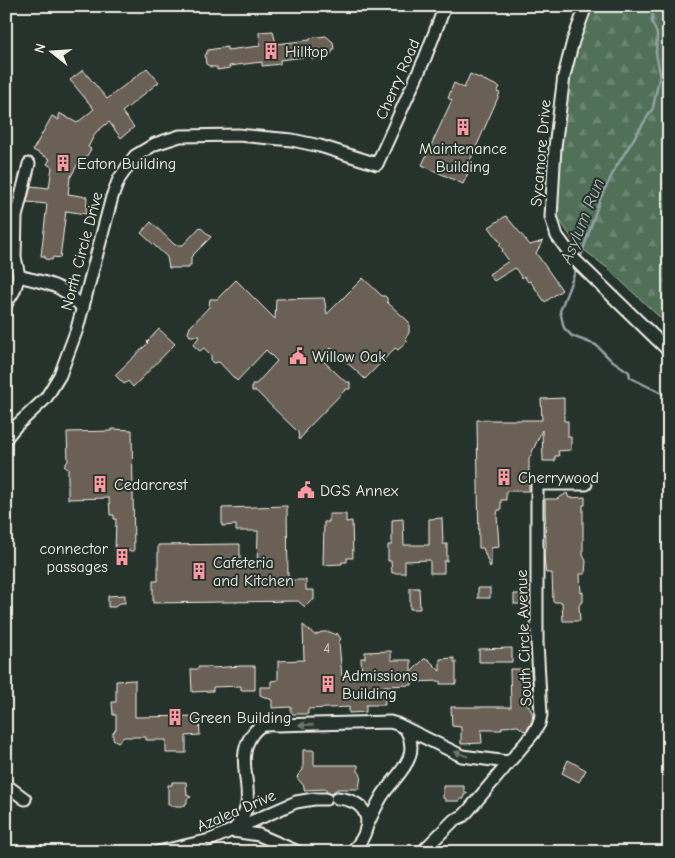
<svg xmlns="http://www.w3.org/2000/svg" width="675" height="858" font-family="'Comic Neue',sans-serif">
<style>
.forest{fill:url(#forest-firs);stroke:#a2b0a0}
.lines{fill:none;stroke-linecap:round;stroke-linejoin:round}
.stream{stroke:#92a1a4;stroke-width:2.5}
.building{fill:#6b6056;stroke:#f4f1e8}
.minor-casing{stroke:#f4f1e8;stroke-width:15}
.minor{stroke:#26332d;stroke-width:11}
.oneway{fill:#6e766e}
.labels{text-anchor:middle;stroke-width:4;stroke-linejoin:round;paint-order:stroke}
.number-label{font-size:14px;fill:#d2cdc4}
.poi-label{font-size:16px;fill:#f4f1e8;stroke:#26332d;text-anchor:start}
.street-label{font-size:16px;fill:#f4f1e8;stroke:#26332d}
.water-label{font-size:18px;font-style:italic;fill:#b2bcba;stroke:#26332d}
</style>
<defs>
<pattern id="forest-firs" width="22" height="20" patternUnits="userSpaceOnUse" patternTransform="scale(1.25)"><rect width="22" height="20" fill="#517059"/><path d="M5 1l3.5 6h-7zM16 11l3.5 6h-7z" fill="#6b8571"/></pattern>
</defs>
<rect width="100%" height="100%" fill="#26332d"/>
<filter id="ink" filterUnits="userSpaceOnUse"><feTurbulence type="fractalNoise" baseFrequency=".02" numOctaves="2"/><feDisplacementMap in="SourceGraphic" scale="10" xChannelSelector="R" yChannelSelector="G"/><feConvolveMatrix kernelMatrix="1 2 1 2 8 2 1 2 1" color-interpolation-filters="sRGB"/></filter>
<g filter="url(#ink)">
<!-- forest -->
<polygon class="forest" points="591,6 669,6 669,326 606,267 575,243 559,219 557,202 568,78 575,49"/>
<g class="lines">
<!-- stream -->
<g class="stream">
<polyline points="580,259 600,199 616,167 653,108 660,73 656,53 657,34 652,22 653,6"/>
<polyline points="577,267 560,311 564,328 572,336 596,345 610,359 629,372 630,377 635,380 669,397"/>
</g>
</g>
<!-- building -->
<g class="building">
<polygon points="273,31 276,44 310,40 310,38 326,36 333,42 334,49 331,54 325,55 325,57 312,59 312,56 280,60 280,64 262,66 262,62 229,66 230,68 217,70 217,67 211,67 206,64 205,56 208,50 227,47 227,50 260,46 259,32"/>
<polygon points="147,68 159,82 122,112 134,127 121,138 109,122 96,132 88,147 91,149 82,164 79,162 70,178 68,194 87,197 86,214 66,211 60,258 53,257 52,260 45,259 45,256 41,256 47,204 27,202 31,186 49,188 52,167 47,164 50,159 33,150 52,116 59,120 59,113 77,123 94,109 70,80 83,70 107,99"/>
<polygon points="470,74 500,87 497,92 500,93 466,170 469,171 463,184 422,165 452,100 448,98 454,83 464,88"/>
<polygon points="506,216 530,245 543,241 536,253 562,290 545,302 530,281 528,282 524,276 522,278 515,268 494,281 489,274 509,261 502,251 503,250 499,245 501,243 489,227"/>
<polygon points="151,222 175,245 183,245 200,227 211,237 191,257 191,265 189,265 189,268 169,268 167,257 141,233"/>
<polygon points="363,278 382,296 385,296 387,298 387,302 409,322 409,333 405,338 408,341 398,350 395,348 365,379 331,348 321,359 346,382 350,382 350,389 346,389 305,431 305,433 299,440 298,432 256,391 252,391 252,384 256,384 277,361 266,350 237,381 219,362 213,363 211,361 211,355 204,348 200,351 193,345 200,336 190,336 188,333 190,327 209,307 210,299 217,299 236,280 275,319 276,299 324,298 327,314"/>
<polygon points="159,329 175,344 133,387 128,381 124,384 115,375 148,343 147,342"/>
<polygon points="564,398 564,421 568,421 568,437 571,437 571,450 558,451 559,456 555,456 555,461 543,461 542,430 529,459 529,491 506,491 506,500 501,500 501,510 498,510 497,515 499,547 491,548 491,567 490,567 483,548 479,548 477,420 542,420 541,399"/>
<polygon points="112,429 132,430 134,551 115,551 116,519 114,519 114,515 110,515 109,498 68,499 68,469 64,466 68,461 67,432 112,431"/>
<polygon points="567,493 569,498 585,497 585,505 583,505 583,555 586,561 585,574 580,574 581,593 583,592 583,602 581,602 579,606 580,621 563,621 562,602 553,602 552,573 546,573 545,568 544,552 546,548 545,499 557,499"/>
<polygon points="287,506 288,580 306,580 306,590 314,590 314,600 312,600 305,607 298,601 153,603 153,581 158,581 158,545 240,544 240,569 257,568 258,531 236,531 236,525 222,526 222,508"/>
<polygon points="329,514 346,514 346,522 352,521 353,558 347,558 347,562 342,562 342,564 323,565 324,522 329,522"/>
<polygon points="442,518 443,544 447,544 447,561 444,561 444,573 430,573 430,560 405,561 405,573 392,573 391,561 388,561 388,545 392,545 392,520 403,519 404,545 429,545 429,519"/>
<polygon points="410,588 419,588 420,609 410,609"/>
<rect x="478" y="588" width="12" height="10"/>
<rect x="514" y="594" width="10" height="10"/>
<polygon points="125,595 125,603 120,603 115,607 108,607 108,596"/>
<polygon points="303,625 315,635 322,632 330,632 336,635 337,633 341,639 339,641 342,678 362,677 361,658 365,658 365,652 391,651 391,660 411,660 411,672 424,659 428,659 440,671 440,659 454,658 454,662 456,662 456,684 440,684 440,681 412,682 412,685 384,686 385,705 366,705 366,712 349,713 349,707 308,709 308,714 291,714 291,707 272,708 272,700 260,695 260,687 271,687 271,681 278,680 278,661 304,660"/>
<polygon points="512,648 512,662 479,662 479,649"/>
<polygon points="241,666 255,666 255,690 241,690 241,686 213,687 213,691 192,692 191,669 198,669 198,667 212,667 212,668"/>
<polygon points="510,669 531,669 533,704 527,703 533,714 532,721 527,730 524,731 518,726 502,727 502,730 481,730 482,743 461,744 461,727 452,726 451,707 511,707"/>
<polygon points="135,680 135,717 199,716 200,735 186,736 186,753 166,753 166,740 146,740 146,737 124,737 118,742 113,739 113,733 116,729 116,715 113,715 112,702 116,702 116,681"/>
<polygon points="303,750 314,750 314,765 358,765 358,771 361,775 359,789 337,789 331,794 326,792 326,789 304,790 304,786 297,778 298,775 303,770"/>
<polygon points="568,760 586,770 579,782 562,773"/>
<polygon points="172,782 186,782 187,795 191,797 187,799 187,803 185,804 185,806 170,806 170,804 168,804 168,785 172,785"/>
<polygon points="443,786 464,786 464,791 468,793 464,795 464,799 460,799 460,801 445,801 445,799 443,798"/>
</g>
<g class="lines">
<!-- minor casing -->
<g class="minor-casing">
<g id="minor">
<polyline points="586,6 573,41 564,76 555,147 551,217 557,236 574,259 669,351"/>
<path d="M19,276C51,285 58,282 83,308"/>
<polyline points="6,304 14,291 19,276 15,257 16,217 29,164"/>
<polyline points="6,438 15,427 46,398 60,375 77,329 112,197 119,179 135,156 155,144 180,136 238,135 292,140 320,146 377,164 425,58 445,6"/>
<polyline points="6,785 25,799"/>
<path d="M337,798C373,801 375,830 351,852"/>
<path d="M366,828C371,817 376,806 382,796C396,774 423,758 405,728"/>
<path d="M233,831C240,822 245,815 247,804C250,780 237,758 251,736C259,724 264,724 277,725L390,722L397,724L462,756L508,762"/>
<polyline points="233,831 259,835 298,852"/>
<polyline points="158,852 210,840 296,802 314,799 326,799"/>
<polyline points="422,852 454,820 463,816 468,811 533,734 539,724 541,715 537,642 537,484 586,484"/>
</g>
</g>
<!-- minor -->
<use href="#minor" class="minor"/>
</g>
<!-- one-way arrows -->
<defs><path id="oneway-solid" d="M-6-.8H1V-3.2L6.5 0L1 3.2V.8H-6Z" transform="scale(1.25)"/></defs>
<g class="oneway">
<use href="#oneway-solid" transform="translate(306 725) rotate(179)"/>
<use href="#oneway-solid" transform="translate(461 754) rotate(-160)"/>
</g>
</g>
<!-- icons -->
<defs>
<g id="building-bare" transform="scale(1.35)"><path d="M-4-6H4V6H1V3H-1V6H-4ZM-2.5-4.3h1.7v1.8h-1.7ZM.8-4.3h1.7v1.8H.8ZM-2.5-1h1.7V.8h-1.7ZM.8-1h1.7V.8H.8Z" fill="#ff9aa2" stroke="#26332d" stroke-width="2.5" paint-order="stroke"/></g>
<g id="civic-bare" transform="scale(1.35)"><path d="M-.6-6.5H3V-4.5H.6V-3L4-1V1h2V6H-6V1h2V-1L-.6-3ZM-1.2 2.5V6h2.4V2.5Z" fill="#ff9aa2" stroke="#26332d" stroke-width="2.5" paint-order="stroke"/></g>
</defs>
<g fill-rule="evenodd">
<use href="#building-bare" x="271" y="51"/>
<use href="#building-bare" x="463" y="127"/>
<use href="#building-bare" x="63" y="163"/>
<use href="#civic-bare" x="298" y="356"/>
<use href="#building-bare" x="504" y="477"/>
<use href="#building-bare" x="100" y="484"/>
<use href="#civic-bare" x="306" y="490"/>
<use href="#building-bare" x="122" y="557"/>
<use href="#building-bare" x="199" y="571"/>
<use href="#building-bare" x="328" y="684"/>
<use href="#building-bare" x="175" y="717"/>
</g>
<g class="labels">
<!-- number labels -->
<g class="number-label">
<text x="327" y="653">4</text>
</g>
<!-- poi labels -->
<g class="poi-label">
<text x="285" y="57">Hilltop</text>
<text x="463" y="154" text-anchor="middle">Maintenance<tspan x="463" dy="18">Building</tspan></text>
<text x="77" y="169">Eaton Building</text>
<text x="312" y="362">Willow Oak</text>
<text x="518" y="483">Cherrywood</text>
<text x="114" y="490">Cedarcrest</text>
<text x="320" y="496">DGS Annex</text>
<text x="108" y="554" text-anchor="end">connector<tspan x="108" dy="18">passages</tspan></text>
<text x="213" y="568">Cafeteria<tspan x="213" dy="18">and Kitchen</tspan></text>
<text x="342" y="681">Admissions<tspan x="342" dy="18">Building</tspan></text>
<text x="189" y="723">Green Building</text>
</g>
<!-- street labels -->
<g class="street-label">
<text transform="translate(397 79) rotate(-66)" y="6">Cherry Road</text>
<text transform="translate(540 153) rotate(-85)" y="6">Sycamore Drive</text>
<text transform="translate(81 251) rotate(-75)" y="6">North Circle Drive</text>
<text transform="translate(523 638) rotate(-92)" y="6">South Circle Avenue</text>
<text transform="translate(236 810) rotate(-23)" y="6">Azalea Drive</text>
</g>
<!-- water labels -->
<g class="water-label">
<text transform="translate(582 221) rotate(-68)" y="6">Asylum Run</text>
</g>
</g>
<!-- margin -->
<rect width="675" height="858" fill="none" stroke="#26332d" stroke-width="25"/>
<rect x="12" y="12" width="650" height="833" fill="none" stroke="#f4f1e8" stroke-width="2" filter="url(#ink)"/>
<!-- north arrow -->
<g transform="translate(52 52) rotate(287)" stroke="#26332d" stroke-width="4" paint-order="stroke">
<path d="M0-4L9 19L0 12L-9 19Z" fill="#f4f1e8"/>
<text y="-8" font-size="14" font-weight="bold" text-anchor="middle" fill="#f4f1e8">N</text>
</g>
</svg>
